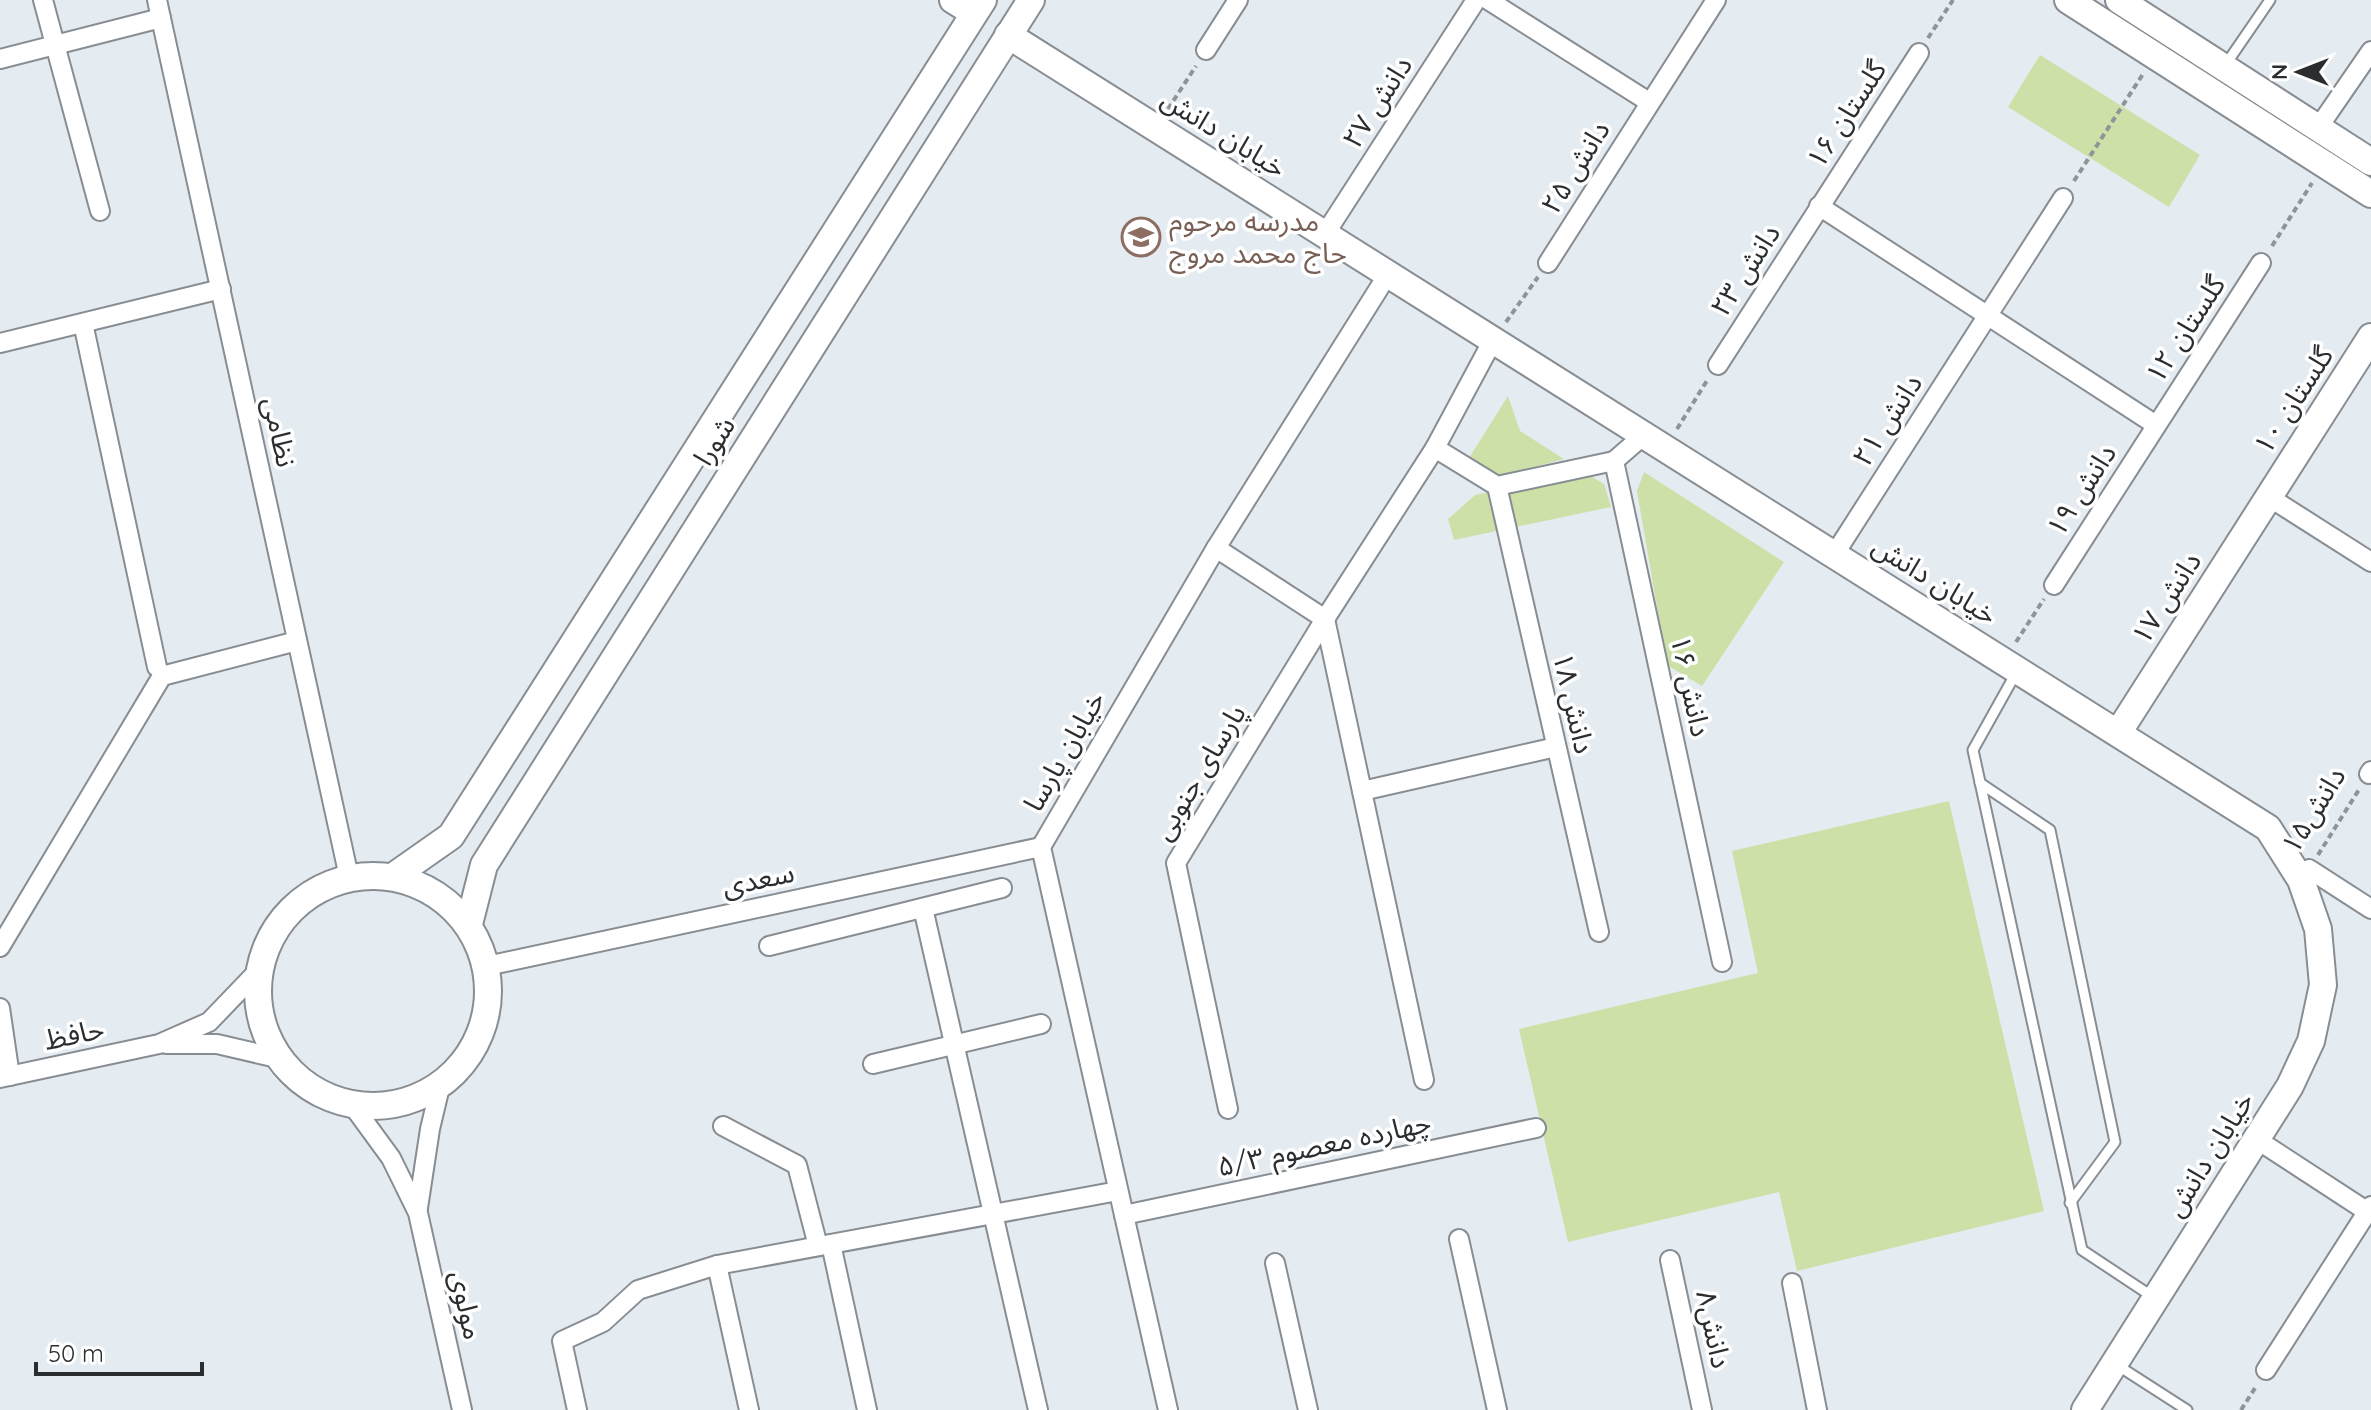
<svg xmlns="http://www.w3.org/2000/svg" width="2371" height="1410" font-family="Quicksand,'Noto Sans Arabic',sans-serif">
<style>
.green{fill:#cce0a7}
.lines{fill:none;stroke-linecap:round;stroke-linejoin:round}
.lane-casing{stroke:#878d93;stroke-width:13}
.street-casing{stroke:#878d93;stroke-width:22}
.secondary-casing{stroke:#878d93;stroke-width:30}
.path{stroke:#8f9499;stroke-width:4;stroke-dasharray:6 4;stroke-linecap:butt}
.lane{stroke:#fff;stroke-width:9}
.street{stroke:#fff;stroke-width:18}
.secondary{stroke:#fff;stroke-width:26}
.labels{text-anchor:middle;stroke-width:7;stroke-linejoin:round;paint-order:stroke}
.street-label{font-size:28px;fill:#2b2e30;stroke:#fff}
.education-label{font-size:28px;fill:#785e54;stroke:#fff;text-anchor:start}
</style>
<rect width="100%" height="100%" fill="#e4ecf2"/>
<!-- green -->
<g class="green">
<polygon points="2040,55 2200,155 2169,207 2008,107"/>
<polygon points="1508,396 1520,431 1564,459 1499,476 1469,458"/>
<polygon points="1584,472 1604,484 1611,507 1454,540 1448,519 1475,495"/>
<polygon points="1644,472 1784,562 1702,686 1667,665 1637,491"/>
<polygon points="1949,801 2044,1211 1797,1271 1779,1192 1568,1242 1519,1029 1758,973 1732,851"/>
</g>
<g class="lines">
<!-- lane casing -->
<g class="lane-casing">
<g id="lane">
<polyline points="2224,67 2270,0"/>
<polyline points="2016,673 1973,750 2082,1250 2153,1297"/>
<polyline points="1980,783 2050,830 2115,1142 2070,1203"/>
<polyline points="2117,1365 2187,1410"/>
</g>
</g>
<!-- street casing -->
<g class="street-casing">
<g id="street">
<polyline points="43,0 100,211"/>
<polyline points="157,0 349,877"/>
<polyline points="1488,0 1649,102"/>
<polyline points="1206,50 1238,0"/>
<polyline points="0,59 161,18"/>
<polyline points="2318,128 2371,51"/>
<polyline points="1819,206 2156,425"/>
<polyline points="1325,234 1476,0"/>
<polyline points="1548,263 1716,0"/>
<polyline points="83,323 157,667"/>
<polyline points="0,343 221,289"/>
<polyline points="1718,365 1919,53"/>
<polyline points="1644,435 1614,461 1722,962"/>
<polyline points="1435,448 1497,486 1614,461"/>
<polyline points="1497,486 1599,932"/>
<polyline points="2269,497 2371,562"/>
<polyline points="1216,548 1325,619 1424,1080"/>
<polyline points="1834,555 2063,198"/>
<polyline points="2054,585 2261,263"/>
<polyline points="2369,774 2371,771"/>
<polyline points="1362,791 1556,747"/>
<polyline points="2309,869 2371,909"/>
<polyline points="923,908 1038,1410"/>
<polyline points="769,946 1002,888"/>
<polyline points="0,947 162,676 297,641"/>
<polyline points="487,966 1041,847"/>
<polyline points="0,1008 10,1076"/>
<polyline points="166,1044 217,1044 277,1058"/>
<polyline points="873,1064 1041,1024"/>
<polyline points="0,1078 159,1044 209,1022 259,970"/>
<polyline points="353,1106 391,1158 418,1213 462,1410"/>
<polyline points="1228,1109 1176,863 1325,619 1435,448 1493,340"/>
<polyline points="723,1126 797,1165 818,1246"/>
<polyline points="2256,1139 2371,1214"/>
<polyline points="418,1208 430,1129 440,1087"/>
<polyline points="1124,1215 1536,1128"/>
<polyline points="1459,1239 1497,1410"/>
<polyline points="831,1244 867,1410"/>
<polyline points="1670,1260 1702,1410"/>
<polyline points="1275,1263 1308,1410"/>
<polyline points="717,1265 749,1410"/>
<polyline points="1792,1283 1817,1410"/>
<polyline points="2266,1370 2371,1206"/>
<polyline points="577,1410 562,1341 603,1322 638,1290 717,1265 1118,1191"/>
<polyline points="1168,1410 1041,847 1216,548 1388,274"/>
</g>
</g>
<!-- secondary casing -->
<g class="secondary-casing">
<g id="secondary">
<polyline points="953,0 974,13"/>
<polyline points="2068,0 2371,194"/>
<polyline points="2119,0 2371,162"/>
<polyline points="1008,35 2268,828 2301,880 2318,929 2323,985 2311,1041 2290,1086 2085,1410"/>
<polyline points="2118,733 2371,337"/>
<circle cx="373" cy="991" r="115"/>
<polyline points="394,876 451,836 983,0"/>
<polyline points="469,924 484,865 1031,0"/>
</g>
</g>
<!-- path -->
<g class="path">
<polyline points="1928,38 1953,0"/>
<polyline points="1168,109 1196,66"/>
<polyline points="2074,181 2143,74"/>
<polyline points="2272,246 2312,183"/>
<polyline points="1506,322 1538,277"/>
<polyline points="1677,429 1708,379"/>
<polyline points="2016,642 2044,599"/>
<polyline points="2318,855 2360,788"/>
<polyline points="2241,1410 2257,1385"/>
</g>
<!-- lane -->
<use href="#lane" class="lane"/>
<!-- street -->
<use href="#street" class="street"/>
<!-- secondary -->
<use href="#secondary" class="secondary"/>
</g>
<!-- icons -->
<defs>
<g id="school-ring" transform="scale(2)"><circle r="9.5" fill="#fff" stroke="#8d6e63" stroke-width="1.5"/><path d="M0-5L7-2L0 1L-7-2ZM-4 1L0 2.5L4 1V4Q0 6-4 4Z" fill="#8d6e63"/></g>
</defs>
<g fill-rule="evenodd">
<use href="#school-ring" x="1141" y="237"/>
</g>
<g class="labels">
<!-- street labels -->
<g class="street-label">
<text transform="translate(1377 102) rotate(-57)" y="10">دانش ۲۷</text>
<text transform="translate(1846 114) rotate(-57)" y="10">گلستان ۱۶</text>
<text transform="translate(1224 133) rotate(32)" y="10">خیابان دانش</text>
<text transform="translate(1575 167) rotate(-58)" y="10">دانش ۲۵</text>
<text transform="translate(1745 270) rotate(-57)" y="10">دانش ۲۳</text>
<text transform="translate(2185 329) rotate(-57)" y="10">گلستان ۱۲</text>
<text transform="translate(2293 400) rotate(-57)" y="10">گلستان ۱۰</text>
<text transform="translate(1887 420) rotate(-57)" y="10">دانش ۲۱</text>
<text transform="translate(280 432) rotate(78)" y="10">نظامی</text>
<text transform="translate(714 441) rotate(-58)" y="10">شورا</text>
<text transform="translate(2081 490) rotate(-57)" y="10">دانش ۱۹</text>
<text transform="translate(1935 580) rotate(32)" y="10">خیابان دانش</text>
<text transform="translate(2166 598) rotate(-57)" y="10">دانش ۱۷</text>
<text transform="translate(1691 686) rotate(78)" y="10">دانش ۱۶</text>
<text transform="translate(1574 703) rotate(77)" y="10">دانش ۱۸</text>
<text transform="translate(1064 751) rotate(-60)" y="10">خیابان پارسا</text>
<text transform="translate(1199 772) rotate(-59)" y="10">پارسای جنوبی</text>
<text transform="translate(2313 810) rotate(-58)" y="10">دانش۱۵</text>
<text transform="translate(758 879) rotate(-12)" y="10">سعدی</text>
<text transform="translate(74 1034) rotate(-12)" y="10">حافظ</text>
<text transform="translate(1324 1144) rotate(-12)" y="10">چهارده معصوم ۵/۳</text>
<text transform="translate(2209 1154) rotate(-58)" y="10">خیابان دانش</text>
<text transform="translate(467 1305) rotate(78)" y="10">مولوی</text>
<text transform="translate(1714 1329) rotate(78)" y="10">دانش۸</text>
</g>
<!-- education labels -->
<g class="education-label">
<text x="1169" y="231">مدرسه مرحوم<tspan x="1169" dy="32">حاج محمد مروج</tspan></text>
</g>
</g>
<!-- north arrow -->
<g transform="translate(2299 72) rotate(270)" stroke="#ffffff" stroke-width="6" paint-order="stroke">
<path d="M0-6L14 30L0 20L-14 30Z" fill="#2b2e30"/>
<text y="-12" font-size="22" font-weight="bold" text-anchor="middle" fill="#2b2e30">N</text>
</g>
<!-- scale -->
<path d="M36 1362v12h166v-12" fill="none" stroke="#2b2e30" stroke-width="4"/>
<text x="48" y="1362" font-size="24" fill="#2b2e30" stroke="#ffffff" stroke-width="6" paint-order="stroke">50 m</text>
</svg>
